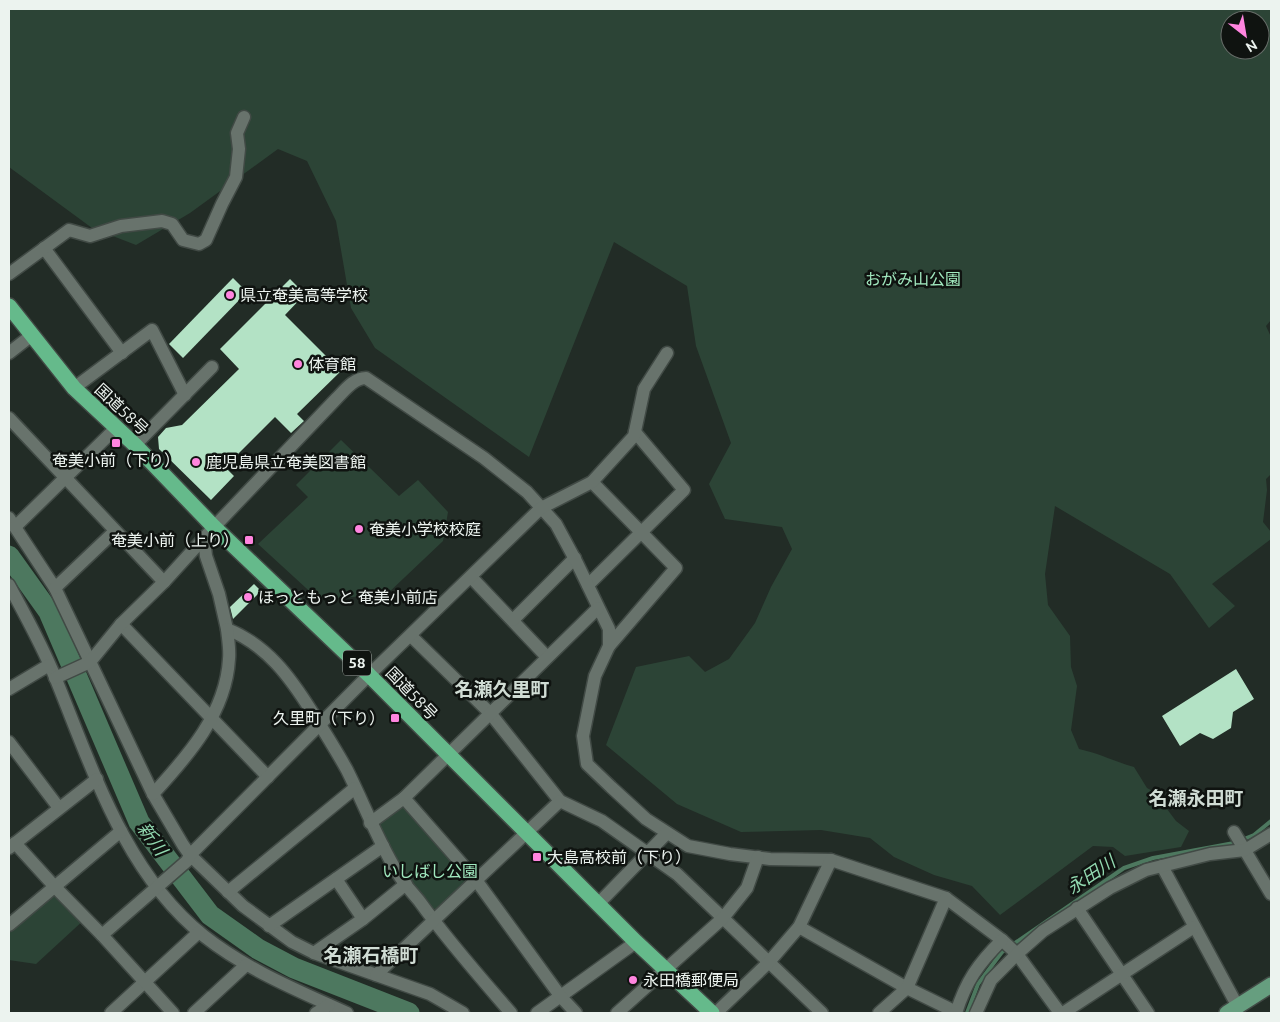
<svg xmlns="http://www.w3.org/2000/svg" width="1280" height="1022" font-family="Ubuntu,'Noto Sans JP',sans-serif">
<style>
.green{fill:#2c4436;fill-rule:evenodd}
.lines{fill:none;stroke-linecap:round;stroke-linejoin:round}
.stream{stroke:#4d785f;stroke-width:4}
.river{stroke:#4d785f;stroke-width:21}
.building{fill:#b3e2c5}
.street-casing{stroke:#414a45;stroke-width:15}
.primary-casing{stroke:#414a45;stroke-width:18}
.highway-casing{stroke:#414a45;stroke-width:18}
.street{stroke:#68736c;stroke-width:12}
.primary{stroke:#669e7f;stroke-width:15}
.highway{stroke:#65ba8b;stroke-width:15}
.poi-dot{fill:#ff85df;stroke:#0f1310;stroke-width:2}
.labels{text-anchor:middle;stroke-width:5;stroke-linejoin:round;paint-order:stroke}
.shield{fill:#0f1310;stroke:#aab0ac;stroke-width:1}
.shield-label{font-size:15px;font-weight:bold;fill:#ecf3ef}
.park-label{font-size:16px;fill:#a1e9bf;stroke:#0f1310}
.poi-label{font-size:16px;fill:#ecf3ef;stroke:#0f1310;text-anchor:start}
.street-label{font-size:16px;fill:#ecf3ef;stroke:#0f1310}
.water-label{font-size:18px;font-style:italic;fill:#92d9b0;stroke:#0f1310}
.quarter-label{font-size:19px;font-weight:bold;fill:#d0dcd4;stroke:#0f1310}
</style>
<rect width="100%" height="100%" fill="#222c26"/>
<!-- green -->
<g class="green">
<path d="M9,9H1271V320L1266,326L1271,337V474L1266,479L1267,490L1263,522L1271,532V539L1212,584L1235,606L1209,628L1170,574L1055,506L1045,574L1048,605L1070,636L1071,667L1077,686L1071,730L1079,749C1098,753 1116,762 1134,767L1147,788L1158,794L1161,801L1176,821L1189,831L1181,847L1125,856L1113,847L1093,846L1000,915L972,886L934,875L894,857L870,838L821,830L741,832L677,804L606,745L636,667L689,656L705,672L729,659L755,623L771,587L792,549L782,527L725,519L709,484L731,443L696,346L687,286L614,242L529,457L375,348L351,308L336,221L307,161L278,149L190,213L136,245L92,228L9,167ZM1230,20H1260V50H1230Z"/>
<polygon points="341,440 399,496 418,480 448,512 443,541 386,595 318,599 258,544 308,497 296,485"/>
<polygon points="405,801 473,879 432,918 373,825"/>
<polygon points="55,887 86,918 36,964 9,960 9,925"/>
</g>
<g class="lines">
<!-- stream -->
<polyline class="stream" points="967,1013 978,984 1002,952 1124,868 1153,858 1234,843 1254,835 1271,821"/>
<!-- river -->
<polyline class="river" points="9,556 49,612 139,822 210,915 258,949 294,968 409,1013"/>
</g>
<!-- building -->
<g class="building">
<polygon points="233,278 247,292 183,358 169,344"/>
<polygon points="290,279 305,294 285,315 341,371 297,414 304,421 291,433 275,417 225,467 234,476 211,500 159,449 158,437 166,428 182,425 239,369 220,349"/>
<polygon points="254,584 261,591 233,619 230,607"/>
<polygon points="1236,669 1254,699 1233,712 1231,728 1213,739 1200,733 1180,746 1162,716"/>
</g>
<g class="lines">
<!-- street casing -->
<g class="street-casing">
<g id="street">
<polyline points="44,248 122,353"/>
<polyline points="9,274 69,230 90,236 121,226 162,221 172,224 183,240 199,244 206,240 222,204 236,177 239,149 237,133 244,117"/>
<polyline points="9,353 32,335"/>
<polyline points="74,388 152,330 185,395"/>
<polyline points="9,418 164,582"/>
<polyline points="135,445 212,367"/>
<polyline points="592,482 676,568 609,646"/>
<polyline points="9,518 55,588 153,794 183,845 190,855 243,906 292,942 314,953 430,994 463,1013"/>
<polyline points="15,527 116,428"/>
<path d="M204,538L206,556L219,594L227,629C267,645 290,677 312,712C324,731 336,750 347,770C364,804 377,839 397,872C403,883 412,892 420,902C448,941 480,977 511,1013"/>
<polyline points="471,577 547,657"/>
<path d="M9,585C25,615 42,645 55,677C92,767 125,874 204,936C247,970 299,991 347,1013"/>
<polyline points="588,585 684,490 635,432"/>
<polyline points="55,588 115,531"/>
<polyline points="513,620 575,558"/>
<polyline points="121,624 268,777"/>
<polyline points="411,636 490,713 560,801 602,821 677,874 822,1013"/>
<path d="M55,678L90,662L121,624L164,582L214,527L337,398C345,390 354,378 366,378L484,458L527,492L556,524L577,563L609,629V646L595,676L583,736L587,764L611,787L646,819L688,846L730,854L770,859L831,860L946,898L1002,940L1017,954L1060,1013"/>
<polyline points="9,689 49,665"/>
<polyline points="9,742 59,808"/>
<path d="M153,794C188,756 226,713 229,659C230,649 228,639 227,629"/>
<polyline points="370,823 404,798"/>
<polyline points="1234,832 1271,894"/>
<polyline points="15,843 55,887 102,935"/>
<polyline points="9,848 97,779"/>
<polyline points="1162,866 1238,1007"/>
<polyline points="336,879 363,919"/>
<polyline points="228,892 355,788"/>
<polyline points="598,904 667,833"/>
<polyline points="1077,908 1148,1013"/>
<polyline points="9,925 121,831"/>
<polyline points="269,926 383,846"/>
<polyline points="799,927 907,988 956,1012"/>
<polyline points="314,953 363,919 406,884"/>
<polyline points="376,975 560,801"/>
<polyline points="111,1013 199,932"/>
<polyline points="173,1013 102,935 187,861 190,855 369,675 541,508 592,482 634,436 644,389 667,353"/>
<polyline points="194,1013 246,965"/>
<polyline points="316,1013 329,1005"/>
<polyline points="537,1013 636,942"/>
<polyline points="576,1013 561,997 476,880 404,798 598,608"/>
<polyline points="617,1013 723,918 747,888 758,857"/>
<polyline points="716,1013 769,962 799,927 831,860"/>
<polyline points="879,1013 907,988 946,898"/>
<path d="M956,1013C966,981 978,964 1002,940"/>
<polyline points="976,1013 991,980 1017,954 1043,931 1110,888 1146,870 1210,854 1245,850 1271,834"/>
<polyline points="1063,1013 1194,927"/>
</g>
</g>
<!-- primary casing -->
<g class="primary-casing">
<polyline id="primary" points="1227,1013 1271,985"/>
</g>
<!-- highway casing -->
<g class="highway-casing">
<polyline id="highway" points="9,306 74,388 135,445 214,527 369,675 636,942 712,1013"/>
</g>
<!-- street -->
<use href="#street" class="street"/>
<!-- primary -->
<use href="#primary" class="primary"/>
<!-- highway -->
<use href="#highway" class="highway"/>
</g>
<!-- markers -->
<g class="poi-dot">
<circle cx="230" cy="295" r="5"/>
<circle cx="298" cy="364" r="5"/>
<rect x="111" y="438" width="10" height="10" rx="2.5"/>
<circle cx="196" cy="462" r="5"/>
<circle cx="359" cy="529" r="5"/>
<rect x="244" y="535" width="10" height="10" rx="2.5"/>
<circle cx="248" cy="597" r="5"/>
<rect x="390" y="713" width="10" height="10" rx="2.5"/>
<rect x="532" y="852" width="10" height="10" rx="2.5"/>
<circle cx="633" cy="980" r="5"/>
</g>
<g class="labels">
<!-- shield labels -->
<rect class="shield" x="343" y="650.5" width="28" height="25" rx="4"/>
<g class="shield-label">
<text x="357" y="668">58</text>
</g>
<!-- park labels -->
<g class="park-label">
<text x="913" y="285">おがみ山公園</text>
<text x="430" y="877">いしばし公園</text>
</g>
<!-- poi labels -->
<g class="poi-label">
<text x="240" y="301">県立奄美高等学校</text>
<text x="308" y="370">体育館</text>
<text x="116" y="466" text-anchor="middle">奄美小前（下り）</text>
<text x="206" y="468">鹿児島県立奄美図書館</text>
<text x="369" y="535">奄美小学校校庭</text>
<text x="239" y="546" text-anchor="end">奄美小前（上り）</text>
<text x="258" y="603">ほっともっと 奄美小前店</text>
<text x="385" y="724" text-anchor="end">久里町（下り）</text>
<text x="547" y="863">大島高校前（下り）</text>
<text x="643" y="986">永田橋郵便局</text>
</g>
<!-- street labels -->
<g class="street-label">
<text transform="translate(122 409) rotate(43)" y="6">国道58号</text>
<text transform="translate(412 693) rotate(46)" y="6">国道58号</text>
</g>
<!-- water labels -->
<g class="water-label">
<text transform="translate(152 839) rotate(54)" y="6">新川</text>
<text transform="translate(1091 875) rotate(-34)" y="6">永田川</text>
</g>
<!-- quarter labels -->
<g class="quarter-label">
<text x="502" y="696">名瀬久里町</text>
<text x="1196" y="805">名瀬永田町</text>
<text x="371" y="962">名瀬石橋町</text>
</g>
</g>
<!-- border -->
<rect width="1280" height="1022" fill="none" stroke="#ecf3ef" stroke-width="20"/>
<!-- north arrow -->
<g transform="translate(1245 35) rotate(149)"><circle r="24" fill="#0f1310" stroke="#676d69"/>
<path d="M0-4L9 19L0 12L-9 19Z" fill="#ff85df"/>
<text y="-8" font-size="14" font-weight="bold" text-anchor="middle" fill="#ecf3ef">N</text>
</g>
</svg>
